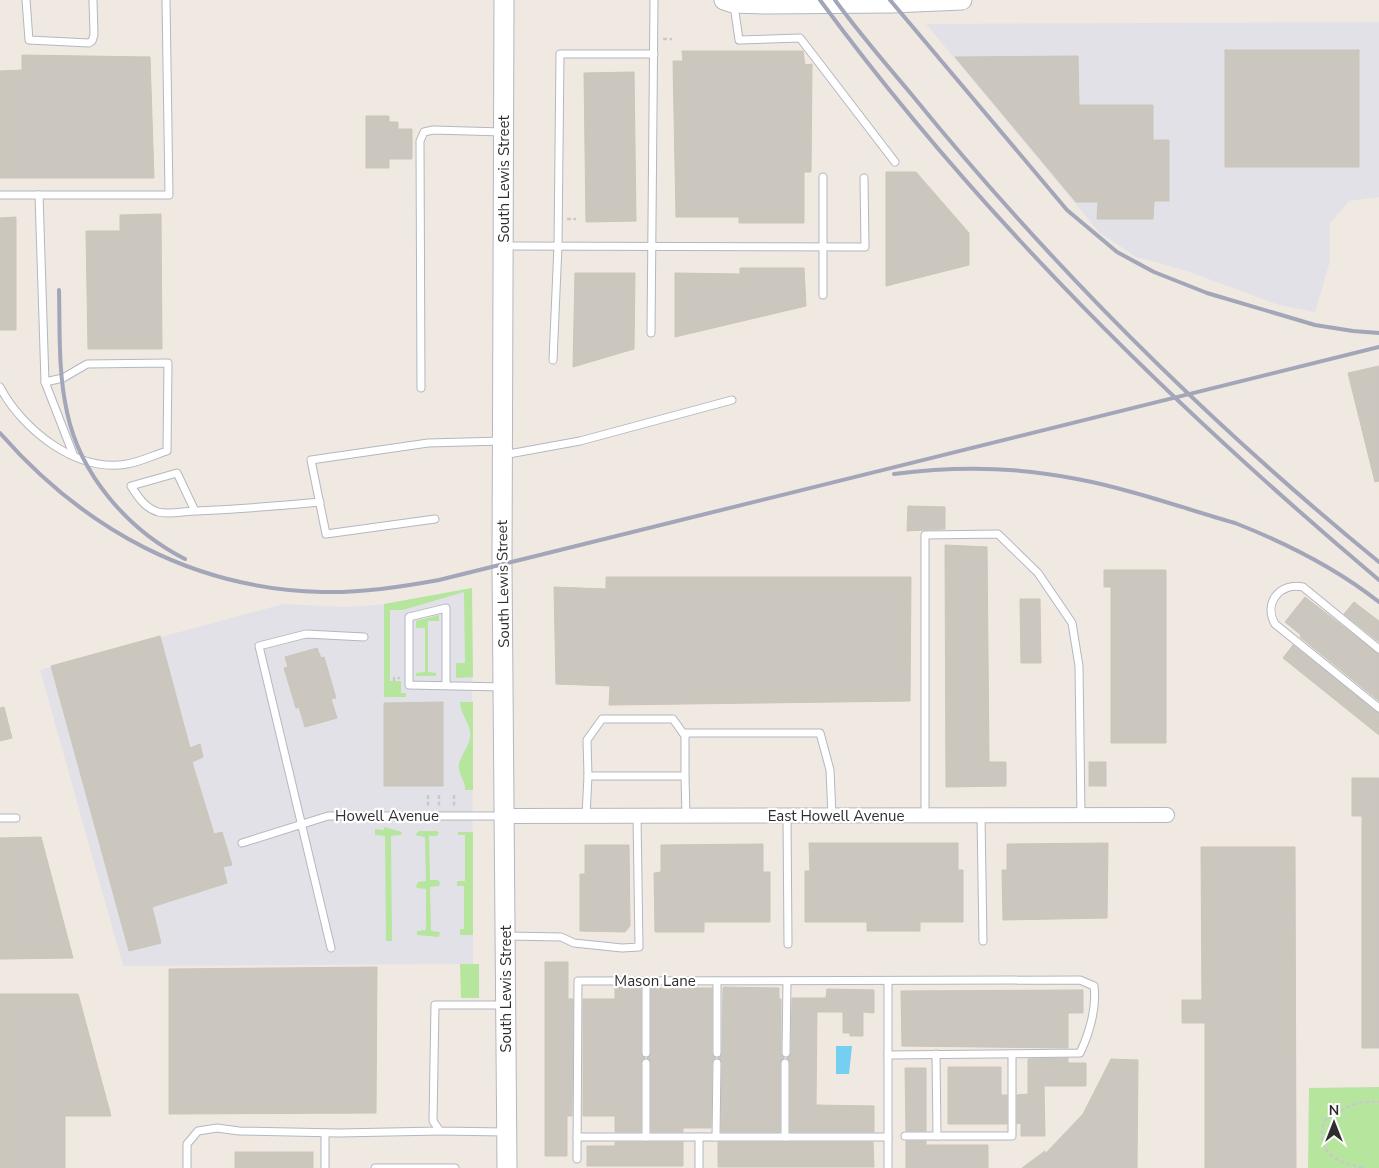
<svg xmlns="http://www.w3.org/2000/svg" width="1379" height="1168" font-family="'Nunito Sans',sans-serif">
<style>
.industrial{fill:#e3e1e8}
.green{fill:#b6e59e}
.water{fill:#75cff0}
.building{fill:#cbc7bf;stroke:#cbc5ba}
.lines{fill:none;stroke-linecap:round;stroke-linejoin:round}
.service-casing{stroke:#b4b7c1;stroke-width:9}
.minor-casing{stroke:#b4b7c1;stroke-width:16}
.secondary-casing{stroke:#b4b7c1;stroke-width:21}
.path{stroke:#c9c9c9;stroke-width:2.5;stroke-dasharray:4 2.5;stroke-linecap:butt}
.service{stroke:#fff;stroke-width:7}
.minor{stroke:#fff;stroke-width:14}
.secondary{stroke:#fff;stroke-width:19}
.rail{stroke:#a3a6b8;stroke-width:4}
.labels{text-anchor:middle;stroke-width:4.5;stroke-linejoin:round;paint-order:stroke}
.street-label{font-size:15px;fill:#2e2e2e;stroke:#fff}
</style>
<rect width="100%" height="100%" fill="#efe9e1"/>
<!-- industrial -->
<g class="industrial">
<polygon points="1379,22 1379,197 1349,201 1330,223 1330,261 1315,312 1279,305 1184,270 1136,257 1099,232 926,24"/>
<polygon points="472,588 473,964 123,966 40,670 283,604 346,607 387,604"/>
</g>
<!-- green -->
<g class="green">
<polygon points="472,588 473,677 456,678 456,663 465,663 464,592 403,610 390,610 390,681 401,681 401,693 406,693 406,697 384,697 384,604"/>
<polygon points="439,615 439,621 428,621 428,672 436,673 436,676 416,676 416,673 425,672 425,628 416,628 416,621"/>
<path d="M460,702H473V790H465C466,780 457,774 459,764C462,752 472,744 470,731C468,720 460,713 460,702Z"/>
<polygon points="384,827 402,832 401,835 391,836 392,941 386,941 385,836 375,835 375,829 384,830"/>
<polygon points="419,831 437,831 439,833 437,836 429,836 430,880 438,880 440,883 439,886 430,887 431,931 440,932 439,937 417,935 417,931 426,930 426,889 417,888 416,886 418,882 426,881 425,837 415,835"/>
<polygon points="458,832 473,832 473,935 460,935 460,929 464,929 464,886 457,886 457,881 465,881 465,835 458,835"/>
<polygon points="460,964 479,964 479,998 461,998"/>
<polygon points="1379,1087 1379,1168 1308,1168 1309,1088"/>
</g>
<!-- water -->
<polygon class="water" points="836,1046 852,1046 849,1074 836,1074"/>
<!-- building -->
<g class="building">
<rect x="1225" y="50" width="134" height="117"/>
<polygon points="682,51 803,51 805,65 812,64 811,172 804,172 804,223 739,223 739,217 676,217 673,61 683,61"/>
<polygon points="22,55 150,57 154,178 0,178 0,71 22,70"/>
<polygon points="1078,56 1079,105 1153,105 1153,140 1169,140 1169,201 1154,201 1153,219 1097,219 1098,202 1076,202 955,57"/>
<polygon points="634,72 636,221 586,222 584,73"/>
<polygon points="366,116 389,116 389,122 398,122 398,129 412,129 412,159 389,159 389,168 366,168"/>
<polygon points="886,172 916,172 969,233 969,265 886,286"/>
<polygon points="161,214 162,349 88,349 86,231 120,231 120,215"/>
<polygon points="16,217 16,330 0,330 0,218"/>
<polygon points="740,268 804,268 806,306 675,337 675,273 740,274"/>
<polygon points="575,273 635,273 634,349 573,367"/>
<polygon points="1379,366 1379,481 1375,482 1348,373"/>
<polygon points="908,506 945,507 945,529 907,531"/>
<polygon points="945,545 987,547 989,762 1006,762 1006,786 946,787"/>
<polygon points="1104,570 1166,570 1166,743 1111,743 1111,587 1104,587"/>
<polygon points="606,577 911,577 910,701 609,705 610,686 556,684 554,587 606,589"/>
<polygon points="1305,597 1379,654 1379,701 1300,637 1301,635 1285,622"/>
<polygon points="1020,599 1040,599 1041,663 1021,663"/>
<polygon points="1354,602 1379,621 1379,642 1344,614"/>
<polygon points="160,636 190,748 200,744 203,757 192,762 214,834 222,832 232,865 223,867 227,883 152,907 161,943 129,951 51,666"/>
<polygon points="1293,645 1379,713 1379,735 1283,658"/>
<polygon points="317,648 321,658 324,657 336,698 331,699 337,718 305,727 299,707 296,708 284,668 288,667 285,657"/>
<polygon points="443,702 443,786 384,786 384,703"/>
<polygon points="4,707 12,738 0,741 0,708"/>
<rect x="1089" y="762" width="17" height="24"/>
<polygon points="1352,778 1379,778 1379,1048 1362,1048 1362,816 1352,816"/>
<polygon points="41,837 73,958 0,959 0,838"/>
<polygon points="809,843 958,843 958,870 963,870 963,922 920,922 920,931 867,931 867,922 805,922 805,871 810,871"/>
<polygon points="1108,843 1107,918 1003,920 1002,870 1007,870 1007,844"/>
<polygon points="763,844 763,872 770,872 770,922 704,922 704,932 655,932 654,873 661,872 661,845"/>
<polygon points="585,845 629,845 630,926 625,932 580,931 580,874 585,874"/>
<polygon points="1201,847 1295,847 1296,1168 1205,1168 1205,1023 1182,1023 1182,1000 1202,1000"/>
<polygon points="545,962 568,962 568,999 573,999 572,1116 567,1116 567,1156 545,1156"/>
<polygon points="377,967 376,1113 169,1114 169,969"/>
<polygon points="615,987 641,988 641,1053 645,1058 641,1063 641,1132 615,1132 615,1116 583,1116 583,999 615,999"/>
<polygon points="723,987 779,988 779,999 781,999 781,1053 784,1058 780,1063 780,1132 721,1132 722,1063 718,1058 722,1053"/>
<polygon points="651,988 712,988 712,1053 716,1058 712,1063 711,1128 683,1128 683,1132 651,1132 651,1063 647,1058 651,1053"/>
<polygon points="827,989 874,990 874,1013 863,1012 863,1036 850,1036 850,1033 843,1033 843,1012 817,1012 816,1105 874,1106 874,1132 790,1132 790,1063 787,1058 791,1053 792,998 826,998"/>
<polygon points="1083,990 1083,1013 1068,1013 1068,1048 902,1046 901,991"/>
<polygon points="0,994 78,994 111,1116 65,1116 65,1168 0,1168"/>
<polygon points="1068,1058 1068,1063 1086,1063 1086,1086 1044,1086 1045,1136 1021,1136 1021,1123 1017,1124 1017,1095 1028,1094 1028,1059"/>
<polygon points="1111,1059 1138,1060 1137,1168 1022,1168 1045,1151 1045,1154 1083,1114"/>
<polygon points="948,1067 1001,1067 1001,1095 1007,1095 1007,1124 948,1124"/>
<polygon points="905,1068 926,1068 926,1131 906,1131"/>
<polygon points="906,1141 926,1141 926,1145 988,1145 988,1168 906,1168"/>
<polygon points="615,1142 683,1142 683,1166 587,1166 587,1146 615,1146"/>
<polygon points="718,1142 873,1142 874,1167 718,1167"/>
<rect x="235" y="1152" width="78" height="16"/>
</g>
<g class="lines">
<!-- service casing -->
<g class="service-casing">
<g id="service">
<polyline points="26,0 29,40 89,43 92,41 94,35 93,0"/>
<polyline points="734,5 739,40 800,38 895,162"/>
<polyline points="0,195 169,195 166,0"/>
<polyline points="504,246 865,247 864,178"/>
<polyline points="823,295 823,177"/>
<polyline points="651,333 654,0"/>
<polyline points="553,360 558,246 560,54 654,54"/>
<polyline points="45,382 73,454"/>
<path d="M0,387C22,429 76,473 127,464C140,462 154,455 167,451L168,363L87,364L63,378L45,382L39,195"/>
<polyline points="421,388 420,141 424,132 433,130 503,132"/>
<polyline points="503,455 580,441 732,400"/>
<path d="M195,511L177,473L131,486C138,497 145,508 158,512C169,515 185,511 197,511C238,509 279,506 320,502"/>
<polyline points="435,519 326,534 311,460 428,443 503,441"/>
<path d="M1379,649L1303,587C1280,582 1263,603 1275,624L1379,708"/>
<polyline points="446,686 446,608 409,617 409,685 503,687"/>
<polyline points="588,776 587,740 602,719 673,719 685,736"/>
<polyline points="685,776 685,733 820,733 830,770 832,816"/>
<polyline points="586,816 588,776 685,776 686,816"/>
<polyline points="787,816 788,944"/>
<polyline points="925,816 925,535 998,534 1038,573 1072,623 1079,666 1081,815"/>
<polyline points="981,816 983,941"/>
<polyline points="0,818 16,818"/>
<polyline points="242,843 328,816 503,816"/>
<polyline points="506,936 561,937 574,943 622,948 639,947 637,816"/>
<polyline points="331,948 259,646 306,634 364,637"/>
<polyline points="646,981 646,1053"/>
<polyline points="717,981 717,1053"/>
<polyline points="888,981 888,1168"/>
<polyline points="504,1005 435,1005 433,1121 440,1131 505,1132"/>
<polyline points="786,1053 787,981"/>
<polyline points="936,1054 937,1136"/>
<polyline points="785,1063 785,1137"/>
<polyline points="325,1133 325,1168"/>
<polyline points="905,1136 1012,1136 1012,1054"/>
<polyline points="577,1137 888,1137"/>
<polyline points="646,1137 646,1063"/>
<polyline points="699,1137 699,1168"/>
<polyline points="716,1137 717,1063"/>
<path d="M577,1159L578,981L1080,980L1094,986C1097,1008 1089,1034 1080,1053L888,1055"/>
<polyline points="187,1168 187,1144 198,1131 217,1128 239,1131 339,1133 440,1131"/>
<polyline points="375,1168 455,1168"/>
</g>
</g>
<!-- minor casing -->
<g class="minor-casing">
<polyline id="minor" points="505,816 1167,815"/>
</g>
<!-- secondary casing -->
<g class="secondary-casing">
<g id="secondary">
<polyline points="504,0 502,565 507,1168"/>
<polyline points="724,0 733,3 764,4 892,3 962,0"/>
</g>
</g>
<!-- path -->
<g class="path">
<polyline points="663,39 672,39"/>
<polyline points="567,219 576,219"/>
<polyline points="394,681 394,678 400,678"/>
<polyline points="428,795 428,806"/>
<polyline points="439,795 439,806"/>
<polyline points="454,795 454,806"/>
<path d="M1363,1168C1335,1161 1316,1154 1324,1121C1342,1108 1357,1100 1379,1102"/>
</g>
<!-- service -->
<use href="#service" class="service"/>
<!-- minor -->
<use href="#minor" class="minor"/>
<!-- secondary -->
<use href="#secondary" class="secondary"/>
<!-- rail -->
<g class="rail">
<path d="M820,0C979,216 1174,407 1379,580"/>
<path d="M835,0C859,33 886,64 912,95C1051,266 1209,423 1379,562"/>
<polyline points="890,0 1067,210 1117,252 1154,272 1207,293 1315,325 1353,331 1379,333"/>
<path d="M59,290C60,330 58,372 67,412C80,475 128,530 185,559"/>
<path d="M0,433C84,529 193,589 322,592C362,593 400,587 439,580L1379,347"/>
<path d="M894,474C954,466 1018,467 1077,479C1130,489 1183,508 1235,523C1286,543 1336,568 1379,602"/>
</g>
</g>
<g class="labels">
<!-- street labels -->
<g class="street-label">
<text transform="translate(504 179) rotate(-90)" y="5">South Lewis Street</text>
<text transform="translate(503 584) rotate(-91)" y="5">South Lewis Street</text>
<text x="387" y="821">Howell Avenue</text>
<text x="836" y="821">East Howell Avenue</text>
<text x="655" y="986">Mason Lane</text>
<text transform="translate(506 989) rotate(-90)" y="5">South Lewis Street</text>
</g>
</g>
<!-- north arrow -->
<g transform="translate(1334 1123)" stroke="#ffffff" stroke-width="4" paint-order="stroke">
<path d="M0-4L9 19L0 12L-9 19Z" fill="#2e2e2e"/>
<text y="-8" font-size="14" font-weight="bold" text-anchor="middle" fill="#2e2e2e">N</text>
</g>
</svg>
